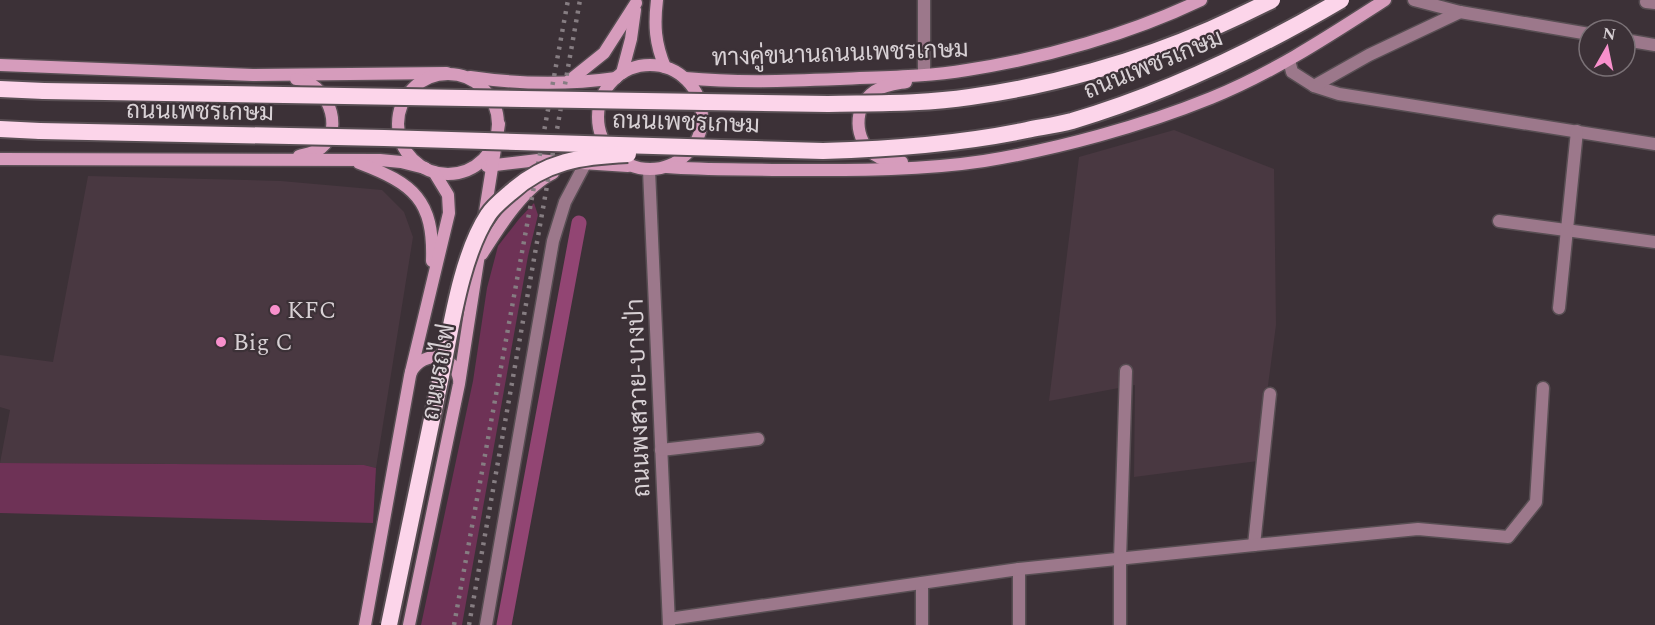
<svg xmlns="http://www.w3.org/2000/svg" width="1655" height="625" font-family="Spectral,Sarabun,serif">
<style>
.built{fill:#493841}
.green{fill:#6e3256}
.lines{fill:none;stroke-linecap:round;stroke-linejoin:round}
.canal{stroke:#924573;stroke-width:15}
.minor-casing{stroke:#584e53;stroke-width:15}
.secondary-casing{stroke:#584e53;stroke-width:15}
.trunk-casing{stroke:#584e53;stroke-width:20}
.minor{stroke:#9c788b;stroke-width:12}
.secondary{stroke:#d69cbc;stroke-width:12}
.trunk{stroke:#fcd5ea;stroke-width:16}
.rail{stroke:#867d82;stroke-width:4.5;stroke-dasharray:3 6;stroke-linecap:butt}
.trunk-bridge-casing{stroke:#584e53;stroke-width:20;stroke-linecap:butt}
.trunk-bridge{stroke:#fcd5ea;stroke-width:16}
.poi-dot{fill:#f890cc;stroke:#3c3137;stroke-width:2}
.labels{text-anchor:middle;stroke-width:4.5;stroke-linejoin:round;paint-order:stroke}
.street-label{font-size:24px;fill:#d8d1d5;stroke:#3c3137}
.poi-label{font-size:24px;fill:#d8d1d5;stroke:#3c3137;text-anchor:start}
</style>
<rect width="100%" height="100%" fill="#3c3137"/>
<!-- built -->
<g class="built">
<polygon points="1174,130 1274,169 1276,325 1258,461 1134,477 1135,385 1049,401 1079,157"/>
<polygon points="88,176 281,181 382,190 404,212 413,237 376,468 364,465 0,463 10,410 0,407 0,355 53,362"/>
</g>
<!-- green -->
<g class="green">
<polygon points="534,203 538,215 528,256 462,625 421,625 473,381 487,288 498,246 519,219"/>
<polygon points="0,463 364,465 376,468 373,523 0,513"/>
</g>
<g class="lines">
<!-- canal -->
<polyline class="canal" points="504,625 579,223"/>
<!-- minor casing -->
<g class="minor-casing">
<g id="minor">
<polyline points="1414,0 1460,12 1589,34"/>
<polyline points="1646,2 1655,3"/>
<polyline points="1625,40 1655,45"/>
<polyline points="1289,60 1292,72 1314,86 1339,94 1655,144"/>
<polyline points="924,75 924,0"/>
<polyline points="1314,86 1369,55 1460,12"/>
<polyline points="649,170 669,625"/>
<polyline points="1499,221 1655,242"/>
<polyline points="1559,308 1577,131"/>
<polyline points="661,450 758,439"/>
<polyline points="1254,545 1270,394"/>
<polyline points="1019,569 1019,625"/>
<polyline points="922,583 922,625"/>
<polyline points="669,619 1019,569 1254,545 1418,529 1508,537 1536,502 1543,388"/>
<polyline points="486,625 553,241 565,202 585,164"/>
<polyline points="1120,625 1120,559 1126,371"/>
</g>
</g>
<!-- secondary casing -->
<g class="secondary-casing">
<g id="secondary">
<path d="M657,0C654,25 655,43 665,67"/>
<circle cx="650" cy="117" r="52"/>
<polyline points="0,65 253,75 447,73"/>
<polyline points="622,73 631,39 635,10"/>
<circle cx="448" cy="124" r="50"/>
<path d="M470,77C518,84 567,85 616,78"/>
<path d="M685,78C737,83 788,81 840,79C882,77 925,77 967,70C1045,58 1130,34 1201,0"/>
<path d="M296,79C326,81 346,128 321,148C315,153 306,154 299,156"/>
<polyline points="569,81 604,53 636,3"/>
<polyline points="0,159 380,160 401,162 425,168"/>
<path d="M902,162C892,162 883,161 875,155C854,140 852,107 875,91C884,85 895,84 906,82"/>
<path d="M359,163C414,184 434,200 432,261"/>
<polyline points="582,163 628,166"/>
<polyline points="487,166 538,160 559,162"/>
<path d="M667,167C705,170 743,169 781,170C848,170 917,171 984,161C1058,149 1142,126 1211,98C1273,73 1329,36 1385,0"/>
<polyline points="484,218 499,124"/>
<path d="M482,254C499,227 524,187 553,173"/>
<path d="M411,372C424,349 454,354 459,379"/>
<polyline points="365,625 410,376 449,213 448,195 434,172"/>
<polyline points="409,625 459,384 482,235"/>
</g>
</g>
<!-- trunk casing -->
<g class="trunk-casing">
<g id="trunk">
<polyline points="0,89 44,91"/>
<polyline points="0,129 40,131"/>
</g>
</g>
<!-- minor -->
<use href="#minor" class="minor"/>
<!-- secondary -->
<use href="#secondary" class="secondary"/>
<!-- trunk -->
<use href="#trunk" class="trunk"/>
<!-- rail -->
<g class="rail">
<polyline points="454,625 568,0"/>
<polyline points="469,625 580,0"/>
</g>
<!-- trunk-bridge casing -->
<g class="trunk-bridge-casing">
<g id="trunk-bridge">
<path d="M44,91L828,104C875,103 923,104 970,97C1050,86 1136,62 1211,29C1231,20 1252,10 1272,0"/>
<path d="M40,131L384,138L823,151C892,149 960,144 1027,130C1042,127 1057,125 1072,121C1167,93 1256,50 1341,0"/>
<path d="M389,625C407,542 424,459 441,376C451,328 461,256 488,215C493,207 503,199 510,193C545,161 582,156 628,154"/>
</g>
</g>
<!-- trunk-bridge -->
<use href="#trunk-bridge" class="trunk-bridge"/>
</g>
<!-- markers -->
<g class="poi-dot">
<circle cx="275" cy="310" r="6"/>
<circle cx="221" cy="342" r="6"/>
</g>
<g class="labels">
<!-- street labels -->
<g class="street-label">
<text transform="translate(840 53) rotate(-2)" y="8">ทางคู่ขนานถนนเพชรเกษม</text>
<text transform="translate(1153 64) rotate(-22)" y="8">ถนนเพชรเกษม</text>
<text transform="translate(200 111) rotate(1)" y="8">ถนนเพชรเกษม</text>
<text transform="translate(686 122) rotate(2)" y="8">ถนนเพชรเกษม</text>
<text transform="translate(438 372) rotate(-80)" y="8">ถนนรถไฟ</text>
<text transform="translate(638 398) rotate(-92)" y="8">ถนนพงสวาย-บางป่า</text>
</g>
<!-- poi labels -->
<g class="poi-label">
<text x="287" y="318">KFC</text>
<text x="233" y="350">Big C</text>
</g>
</g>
<!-- north arrow -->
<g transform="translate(1607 48) rotate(9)"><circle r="28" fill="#3c3137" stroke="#7a7176" stroke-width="1.5"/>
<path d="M0-4.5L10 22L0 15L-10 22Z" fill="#f890cc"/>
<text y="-9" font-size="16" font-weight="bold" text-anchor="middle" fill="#d8d1d5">N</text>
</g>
</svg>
